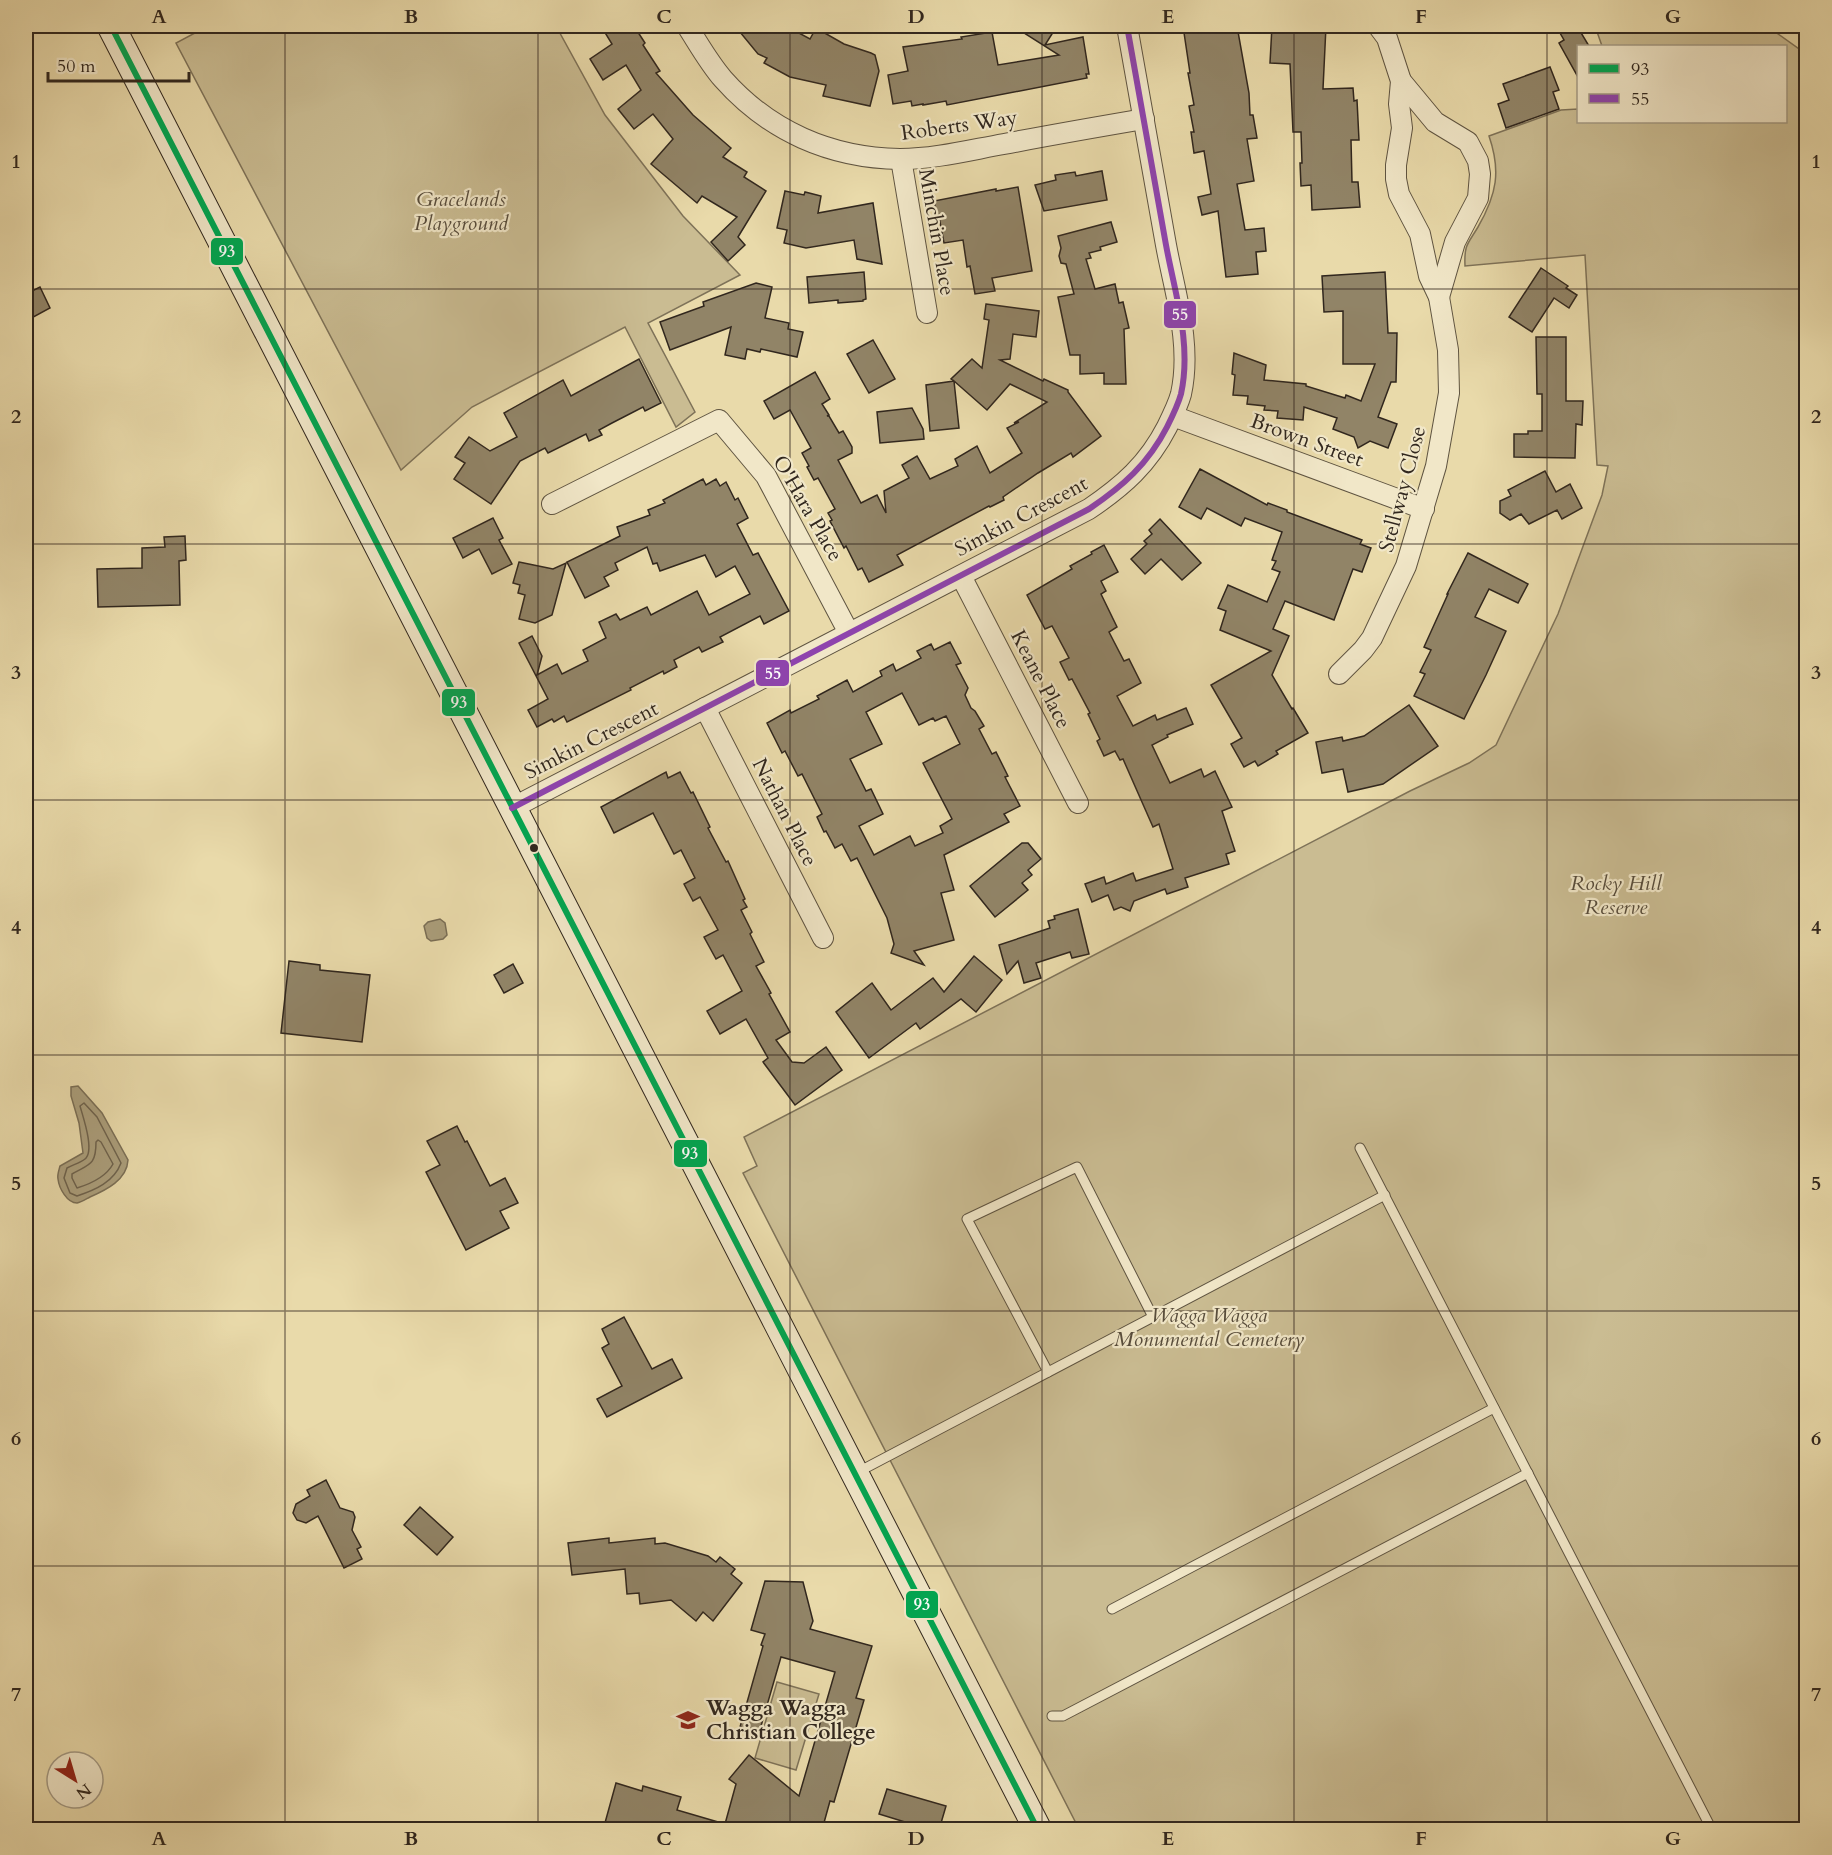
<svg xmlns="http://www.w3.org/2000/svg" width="1832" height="1855" font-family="Cardo,serif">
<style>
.green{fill:#cabc92;stroke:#7e7258;stroke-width:1.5}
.water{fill:#aa9d7a;stroke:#7a6e55;stroke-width:1.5}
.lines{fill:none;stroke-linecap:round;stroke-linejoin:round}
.shore{stroke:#6e624c;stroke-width:1.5}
.building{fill:#918467;stroke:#31271e;stroke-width:1.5;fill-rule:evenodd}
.service-casing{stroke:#5f5441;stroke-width:11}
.minor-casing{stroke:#5f5441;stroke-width:22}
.secondary-casing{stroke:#31271e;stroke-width:29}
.service{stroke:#f1e7c8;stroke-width:9}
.minor{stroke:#f1e7c8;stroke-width:20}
.secondary{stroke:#f1e7c8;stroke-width:27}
.bus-1-casing{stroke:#f1e7c8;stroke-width:10}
.bus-2-casing{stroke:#f1e7c8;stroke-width:10}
.bus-1{stroke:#00a651;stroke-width:6}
.bus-2{stroke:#8e44ad;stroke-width:6}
.grid{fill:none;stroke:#31271e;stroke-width:1.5;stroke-opacity:0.55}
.bus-dot{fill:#31271e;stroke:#f1e7c8;stroke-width:2}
.labels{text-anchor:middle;stroke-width:4.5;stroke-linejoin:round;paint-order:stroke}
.street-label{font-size:21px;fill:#31271e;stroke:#f1e7c8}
.park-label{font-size:21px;font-style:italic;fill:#574c3b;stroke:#f1e7c8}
.poi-label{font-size:21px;font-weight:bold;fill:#31271e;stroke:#f1e7c8;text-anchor:start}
.line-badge{stroke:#f1e7c8;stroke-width:2}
.badge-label{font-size:16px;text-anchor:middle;font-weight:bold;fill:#fff}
.neatline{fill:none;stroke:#31271e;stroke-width:2}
.grid-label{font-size:20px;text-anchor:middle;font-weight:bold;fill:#31271e}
</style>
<rect width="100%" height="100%" fill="#e9daaa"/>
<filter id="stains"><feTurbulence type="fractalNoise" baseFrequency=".00333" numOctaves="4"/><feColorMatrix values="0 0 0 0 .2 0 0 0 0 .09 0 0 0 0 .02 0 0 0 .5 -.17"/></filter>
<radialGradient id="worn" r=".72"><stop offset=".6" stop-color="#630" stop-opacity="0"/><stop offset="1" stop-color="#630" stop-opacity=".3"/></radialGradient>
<!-- green -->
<g class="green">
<polygon points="208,26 556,26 605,115 683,216 740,275 648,323 695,412 676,427 625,327 472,407 401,470 176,43"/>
<path d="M1595,26H1767L1806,54V1829H1079L743,1173L757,1166L744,1137L1410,791L1469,763L1496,745L1558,614L1602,495L1608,466L1597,465L1585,255L1465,266C1464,244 1468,244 1478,227C1497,194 1501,171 1489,136L1561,110L1578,109V122H1786V46H1602Z"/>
<polygon points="777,1682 819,1694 796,1770 755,1758"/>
</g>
<!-- water -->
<g class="water">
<polygon points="440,919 445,923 447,935 443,939 431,941 427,938 424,926 428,922"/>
<path d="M78,1086L102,1113L128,1160C127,1180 106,1190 90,1197C86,1199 81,1202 77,1203C67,1203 59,1188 58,1179C57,1175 59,1170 60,1166L83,1153L79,1123L71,1096V1087Z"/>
</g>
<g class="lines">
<!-- shore -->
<g class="shore">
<path d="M84,1103L97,1117L121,1163C114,1182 95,1190 77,1196L70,1193L64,1178L67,1168C72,1165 80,1163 85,1159C95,1151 83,1117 80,1106Z"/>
<path d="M98,1140L101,1142L113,1164C106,1177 90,1184 77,1188L72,1178V1174C89,1164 96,1166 96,1142Z"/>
</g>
</g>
<!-- building -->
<g class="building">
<polygon points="601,26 634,26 645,43 643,45 660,71 656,73 693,115 731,148 723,157 747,172 744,177 766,191 738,237 745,245 728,261 711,242 737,217 702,196 697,203 651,164 673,139 653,114 634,129 618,109 641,90 626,65 603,80 590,59 612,44"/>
<polygon points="735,26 786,26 810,39 816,28 844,44 871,53 875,55 879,71 870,106 823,96 826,85 790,77 764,63 767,58 758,54"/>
<polygon points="1013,26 1057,26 1045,45 1083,37 1089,74 1086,74 1087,78 947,105 946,101 923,105 923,104 912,106 911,101 893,104 888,75 908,71 903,47 962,39 961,37 992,32 998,65 1059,55"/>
<polygon points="1183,26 1237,26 1249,93 1250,115 1253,115 1257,138 1247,139 1254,181 1237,184 1245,230 1264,228 1266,251 1256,252 1258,274 1226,277 1218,211 1202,215 1198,197 1211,194 1204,151 1194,153 1191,132 1194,132 1189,106 1194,105 1188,73 1190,73"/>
<polygon points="1272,26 1326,26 1323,89 1353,88 1354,101 1357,100 1359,140 1351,140 1352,182 1358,182 1360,207 1312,210 1311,185 1301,186 1300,163 1302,163 1301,132 1293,132 1290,64 1270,63"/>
<polygon points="1556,26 1577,26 1589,46 1578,46 1578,77 1559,43 1564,40"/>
<polygon points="1550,67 1559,90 1553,92 1559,109 1506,128 1498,104 1509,100 1503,84"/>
<polygon points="1102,171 1107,200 1044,211 1035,185 1056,180 1055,175 1075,172 1076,176"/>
<polygon points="1018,187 1032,271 992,278 995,291 975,294 970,266 967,267 963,240 944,243 939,217 937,217 934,201 996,189 996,191"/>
<polygon points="785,191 804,195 805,192 821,196 818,213 873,203 882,264 857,259 854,240 806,248 784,243 787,230 777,228"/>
<polygon points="1111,222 1117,242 1100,247 1101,250 1089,253 1091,258 1086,259 1095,289 1115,284 1119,303 1123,302 1129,328 1124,329 1126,384 1104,384 1104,373 1080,374 1080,355 1070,355 1058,297 1074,294 1066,264 1061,263 1059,256 1061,248 1058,236"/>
<polygon points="1541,268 1568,286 1566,288 1577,295 1569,308 1554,298 1532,332 1509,317"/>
<polygon points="864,272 866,299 863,300 863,301 838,303 838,300 809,303 807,277"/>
<polygon points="1385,272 1388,333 1397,333 1396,382 1391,382 1378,417 1397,424 1388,448 1370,441 1358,448 1354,437 1333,429 1337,418 1304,407 1303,420 1277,418 1278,411 1264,410 1265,406 1247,404 1248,396 1233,395 1235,375 1232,374 1234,353 1266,365 1264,380 1306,384 1306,386 1345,398 1346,395 1361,401 1375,364 1343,364 1343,311 1324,312 1322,276"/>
<polygon points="756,283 772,287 765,318 789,323 788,329 803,332 797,357 761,349 760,352 747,349 745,359 725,355 731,327 670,350 660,322 704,306 703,302"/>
<polygon points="40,287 50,308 26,321 26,294"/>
<polygon points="986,304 1039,311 1036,337 1013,334 1010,359 1000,360 1043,381 1044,379 1068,390 1068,392 1101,436 1073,457 1071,453 1038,473 1003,497 1004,500 990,507 989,506 897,555 903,565 869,582 862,568 858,570 846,546 844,548 830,521 832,520 828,513 835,509 818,478 814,480 807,467 809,466 802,453 811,448 790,410 774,419 764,401 815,372 830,399 822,404 829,415 827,416 829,416 839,433 843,431 852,447 852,453 838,460 861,503 877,495 886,513 884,491 909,478 902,465 917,456 930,479 958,466 955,459 977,446 990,473 1022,453 1007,428 1019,422 1014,423 1047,402 1010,384 987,410 954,381 959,428 930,431 926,385 954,381 951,379 972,359 982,368 989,320 984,319"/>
<polygon points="1536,337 1566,337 1566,401 1583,401 1582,425 1576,424 1575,458 1514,457 1514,434 1528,434 1528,431 1542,431 1542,394 1537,394"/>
<polygon points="873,340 895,379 869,393 847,354"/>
<polygon points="639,359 661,403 645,411 643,407 612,423 599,430 602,435 589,441 586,434 548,453 545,448 520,461 491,504 454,479 465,463 455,457 469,437 490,451 517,437 504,413 563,380 571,396"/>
<polygon points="912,408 923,429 924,439 880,443 877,412"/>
<polygon points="1200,469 1267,505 1268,503 1287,510 1287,512 1362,540 1360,544 1371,548 1362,572 1353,569 1334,620 1285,601 1273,629 1289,636 1272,675 1292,709 1293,708 1308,733 1276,751 1278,754 1258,766 1255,761 1244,767 1231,744 1242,738 1211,685 1271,651 1220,630 1226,611 1218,608 1228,585 1267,602 1280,572 1272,569 1276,561 1272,560 1282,532 1245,518 1241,526 1207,508 1201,519 1179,507"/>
<polygon points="1545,471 1556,492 1570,484 1582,508 1562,519 1557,510 1529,524 1521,514 1510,520 1500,513 1500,501 1511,496 1508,490"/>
<polygon points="703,479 706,485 716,479 720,486 726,482 735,500 738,498 748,518 737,524 753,555 758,553 789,611 764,624 760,616 720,637 723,642 702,652 699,647 674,660 677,667 664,674 663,671 630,688 631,690 567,722 564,716 554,722 552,719 537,727 528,710 548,699 519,643 532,636 542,656 537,675 557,664 562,674 588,661 583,650 606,638 599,622 616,614 620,620 647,607 651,615 697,591 709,615 750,594 735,566 716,577 705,555 660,571 657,563 653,564 647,547 615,563 618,570 604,577 609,586 585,598 567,562 620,536 617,527 650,515 648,510 665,503 663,500"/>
<polygon points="493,518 503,538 499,540 512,564 492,574 479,549 463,558 453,538"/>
<polygon points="1160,519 1201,563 1182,580 1161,559 1145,574 1131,559 1147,544 1144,541 1152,534 1149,530"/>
<polygon points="185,536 186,560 179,561 180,605 98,607 97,569 142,568 142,548 165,547 164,537"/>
<polygon points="1104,545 1118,572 1101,581 1106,591 1101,594 1117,627 1109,632 1124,661 1129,659 1141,683 1117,696 1133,726 1155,715 1157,720 1186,708 1193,724 1167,735 1168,737 1152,745 1170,783 1201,769 1204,777 1215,771 1232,807 1222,811 1235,851 1226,854 1229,864 1185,878 1188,887 1167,894 1165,889 1134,901 1130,911 1121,907 1114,910 1108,895 1092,902 1085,884 1104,877 1106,884 1133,873 1136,881 1173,869 1159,824 1153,827 1123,759 1120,760 1115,751 1104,756 1097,741 1100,739 1088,714 1090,713 1072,679 1069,680 1060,662 1069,658 1052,626 1045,629 1027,595 1072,569 1070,566 1092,554 1091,552"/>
<polygon points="1468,553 1528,584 1518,603 1489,589 1475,617 1506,631 1486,675 1464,719 1414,696 1425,674 1420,672 1431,650 1424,647 1448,594 1447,594"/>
<polygon points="519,562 553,569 566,563 552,615 535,623 519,619 525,595 518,593 520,585 513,583"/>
<path d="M950,642L961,663L956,665L968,688L965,695L971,708L975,711L984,726L979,729L992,754L996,752L1008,776L1005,777L1020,806L1004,814L1009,822L944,855L954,890L941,893L954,940L914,951L924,965L891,953L894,944L887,918L857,858L851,861L842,844L835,848L826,831L824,832L817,817L822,814L802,774L798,776L785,751L782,753L767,723L790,710L791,713L819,699L817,696L847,680L853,692L882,676L880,671L893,664L896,671L921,658L917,651L931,644L934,650ZM902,693L919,725L933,718L935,721L946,716L960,744L923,763L952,819L940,826L943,833L915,846L910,836L874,855L859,826L883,814L871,789L866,791L850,759L882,744L866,712Z"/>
<polygon points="1409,705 1438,746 1383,784 1348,792 1343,769 1322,773 1316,742 1342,737 1343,741 1364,736"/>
<polygon points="666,772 668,778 680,772 691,793 693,792 710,827 708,828 726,862 728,861 745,899 743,900 747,907 741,910 752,932 750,934 764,962 756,966 771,993 769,994 790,1032 776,1040 792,1062 804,1063 826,1047 842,1070 795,1105 763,1062 768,1058 746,1019 720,1034 707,1011 742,991 723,955 716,959 704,937 718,930 700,897 693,901 684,884 695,878 681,850 674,854 653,813 614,833 601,807"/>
<polygon points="1022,843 1028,843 1041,859 1028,870 1032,875 1022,883 1028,890 995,917 970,886"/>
<polygon points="1078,909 1089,954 1072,958 1070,952 1036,963 1041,978 1024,983 1018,961 1007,974 999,945 1050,928 1048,921 1055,919 1054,916"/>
<polygon points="974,956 1002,980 976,1012 961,999 920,1029 916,1023 869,1058 836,1012 872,983 891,1010 933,978 944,992"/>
<polygon points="289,961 320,965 320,970 370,975 362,1042 281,1033"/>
<polygon points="513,964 523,983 504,993 494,975"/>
<polygon points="457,1126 465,1142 467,1141 490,1186 505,1178 518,1203 500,1211 509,1228 466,1250 426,1172 440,1165 427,1141"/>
<polygon points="624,1317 652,1369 672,1359 682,1378 607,1417 597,1399 622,1386 602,1348 609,1344 602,1329"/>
<polygon points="326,1480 340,1508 353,1512 355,1517 352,1530 361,1547 357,1549 362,1559 344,1568 318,1516 306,1523 297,1520 293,1513 296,1504 310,1496 307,1490"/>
<polygon points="420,1507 453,1537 437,1555 404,1525"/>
<polygon points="609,1538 609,1543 655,1538 655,1544 665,1543 708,1556 716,1562 720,1557 735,1569 731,1574 742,1583 713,1621 703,1612 696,1621 671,1600 640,1604 639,1593 627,1594 625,1569 572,1575 568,1543"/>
<polygon points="765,1581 803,1582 813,1621 810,1629 872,1646 856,1698 864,1700 834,1802 830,1801 822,1830 603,1830 616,1783 642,1791 643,1786 681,1797 677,1810 725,1824 736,1784 729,1779 749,1755 799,1796 835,1672 781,1657 759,1733 740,1727 763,1646 761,1645 765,1634 751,1630"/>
<polygon points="887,1789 946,1806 939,1830 931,1830 879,1814"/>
</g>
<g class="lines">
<!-- service casing -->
<g class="service-casing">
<g id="service">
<polyline points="1360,1148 1712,1830"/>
<polyline points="1048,1372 967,1219 1077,1167 1153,1317"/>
<polyline points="858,1472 1385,1195"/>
<polyline points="1112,1609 1494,1408"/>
<polyline points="1052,1716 1063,1716 1528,1473"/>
</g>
</g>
<!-- minor casing -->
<g class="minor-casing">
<g id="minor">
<path d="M687,26C698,43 709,63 723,79C769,131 830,158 900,159C935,159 970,150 1004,144C1051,135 1097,127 1144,119"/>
<polyline points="1401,81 1435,122 1468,142 1478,161 1480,174 1478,198 1455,242 1439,297"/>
<polyline points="901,159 927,313"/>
<polyline points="1173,416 1424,509"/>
<polyline points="552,504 719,420 766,476 849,633"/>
<polyline points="961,576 1078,803"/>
<polyline points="1339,674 1363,650 1372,638 1406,566 1436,466 1449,393 1448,350 1439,297 1429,276 1420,234 1399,194 1396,179 1396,165 1402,128 1399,104 1401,81 1387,38 1378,26"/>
<polyline points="705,708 823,938"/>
<path d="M512,808L1089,509C1123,486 1148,464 1167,427C1172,417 1178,405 1181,394C1192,344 1175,294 1166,245C1153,172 1140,99 1127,26"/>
</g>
</g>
<!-- secondary casing -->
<g class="secondary-casing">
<polyline id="secondary" points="111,26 1038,1830"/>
</g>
<!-- service -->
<use href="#service" class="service"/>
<!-- minor -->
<use href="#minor" class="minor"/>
<!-- secondary -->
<use href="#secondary" class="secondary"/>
<!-- bus-1 casing -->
<g class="bus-1-casing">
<polyline id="bus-1" points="111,26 1038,1830"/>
</g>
<!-- bus-2 casing -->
<g class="bus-2-casing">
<path id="bus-2" d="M512,808L1089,509C1123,486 1148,464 1167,427C1172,417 1178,405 1181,394C1192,344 1175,294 1166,245C1153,172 1140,99 1127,26"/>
</g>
<!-- bus-1 -->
<use href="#bus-1" class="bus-1"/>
<!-- bus-2 -->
<use href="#bus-2" class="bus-2"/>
</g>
<!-- grid -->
<path class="grid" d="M285,26V1830M538,26V1830M790,26V1830M1042,26V1830M1294,26V1830M1547,26V1830M26,289H1806M26,544H1806M26,800H1806M26,1055H1806M26,1311H1806M26,1566H1806"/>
<!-- icons -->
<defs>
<g id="school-bare" transform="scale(1.8)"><path d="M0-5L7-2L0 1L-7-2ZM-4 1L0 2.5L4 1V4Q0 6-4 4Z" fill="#8f2418" stroke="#f1e7c8" stroke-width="2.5" paint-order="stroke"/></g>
</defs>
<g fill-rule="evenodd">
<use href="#school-bare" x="688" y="1720"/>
</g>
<!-- markers -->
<circle class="bus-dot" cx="534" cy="848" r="5"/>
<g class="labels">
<!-- street labels -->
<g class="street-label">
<text transform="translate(959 125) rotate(-8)" y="7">Roberts Way</text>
<text transform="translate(937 232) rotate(80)" y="7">Minchin Place</text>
<text transform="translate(1307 440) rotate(20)" y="7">Brown Street</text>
<text transform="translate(1402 489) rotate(-75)" y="7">Stellway Close</text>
<text transform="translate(808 508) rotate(60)" y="7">O'Hara Place</text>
<text transform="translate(1021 516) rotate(-28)" y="7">Simkin Crescent</text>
<text transform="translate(1041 679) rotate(63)" y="7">Keane Place</text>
<text transform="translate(591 740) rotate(-27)" y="7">Simkin Crescent</text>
<text transform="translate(785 812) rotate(63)" y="7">Nathan Place</text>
</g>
<!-- park labels -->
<g class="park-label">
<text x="461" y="206">Gracelands<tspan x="461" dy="24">Playground</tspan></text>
<text x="1616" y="890">Rocky Hill<tspan x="1616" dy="24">Reserve</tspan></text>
<text x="1209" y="1322">Wagga Wagga<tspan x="1209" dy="24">Monumental Cemetery</tspan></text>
</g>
<!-- poi labels -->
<g class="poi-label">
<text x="706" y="1715">Wagga Wagga<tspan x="706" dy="24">Christian College</tspan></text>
</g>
</g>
<g class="line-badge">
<rect x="210" y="237" width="34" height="29" rx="6" fill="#00a651"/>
<rect x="1163" y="300" width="34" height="29" rx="6" fill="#8e44ad"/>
<rect x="755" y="659" width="35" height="28" rx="6" fill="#8e44ad"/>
<rect x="441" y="688" width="35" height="29" rx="6" fill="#00a651"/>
<rect x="673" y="1139" width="35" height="29" rx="6" fill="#00a651"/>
<rect x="905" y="1590" width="34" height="29" rx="6" fill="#00a651"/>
</g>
<g class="badge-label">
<text x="227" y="257">93</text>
<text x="1180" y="320">55</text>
<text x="773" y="679">55</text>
<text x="459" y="708">93</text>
<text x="690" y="1159">93</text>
<text x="922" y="1610">93</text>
</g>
<!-- margin -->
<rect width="1832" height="1855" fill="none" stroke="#e9daaa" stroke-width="66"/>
<!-- legend -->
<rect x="1577" y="45" width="210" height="78" fill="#f1e7c8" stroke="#a49a84" stroke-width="1.5"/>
<rect x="1589" y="64" width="30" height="9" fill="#00a651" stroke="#a49a84" stroke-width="1.5"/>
<text x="1631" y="75" font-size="18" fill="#31271e">93</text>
<rect x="1589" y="94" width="30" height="9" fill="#8e44ad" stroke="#a49a84" stroke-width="1.5"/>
<text x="1631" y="105" font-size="18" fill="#31271e">55</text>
<!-- north arrow -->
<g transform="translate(75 1780) rotate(143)"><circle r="28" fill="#f1e7c8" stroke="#a49a84" stroke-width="1.5"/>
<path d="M0-4.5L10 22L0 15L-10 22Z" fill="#8f2418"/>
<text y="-9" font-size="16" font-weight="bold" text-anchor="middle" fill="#31271e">N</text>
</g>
<!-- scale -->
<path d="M48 72v9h141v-9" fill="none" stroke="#31271e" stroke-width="3"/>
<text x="57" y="72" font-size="18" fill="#31271e" stroke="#f1e7c8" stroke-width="4.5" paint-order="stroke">50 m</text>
<rect x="33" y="33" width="1766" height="1789" class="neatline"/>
<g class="grid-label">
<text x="159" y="23">A</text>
<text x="411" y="23">B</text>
<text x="664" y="23">C</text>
<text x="916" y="23">D</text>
<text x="1168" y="23">E</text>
<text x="1421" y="23">F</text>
<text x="1673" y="23">G</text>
<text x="16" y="168">1</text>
<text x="1816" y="168">1</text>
<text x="16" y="423">2</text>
<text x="1816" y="423">2</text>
<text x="16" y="679">3</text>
<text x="1816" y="679">3</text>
<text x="16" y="934">4</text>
<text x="1816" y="934">4</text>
<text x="16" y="1190">5</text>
<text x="1816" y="1190">5</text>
<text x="16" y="1445">6</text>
<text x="1816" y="1445">6</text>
<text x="16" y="1701">7</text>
<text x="1816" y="1701">7</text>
<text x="159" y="1845">A</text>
<text x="411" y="1845">B</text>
<text x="664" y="1845">C</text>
<text x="916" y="1845">D</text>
<text x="1168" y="1845">E</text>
<text x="1421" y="1845">F</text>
<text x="1673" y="1845">G</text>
</g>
<rect width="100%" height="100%" filter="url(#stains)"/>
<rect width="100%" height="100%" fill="url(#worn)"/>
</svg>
